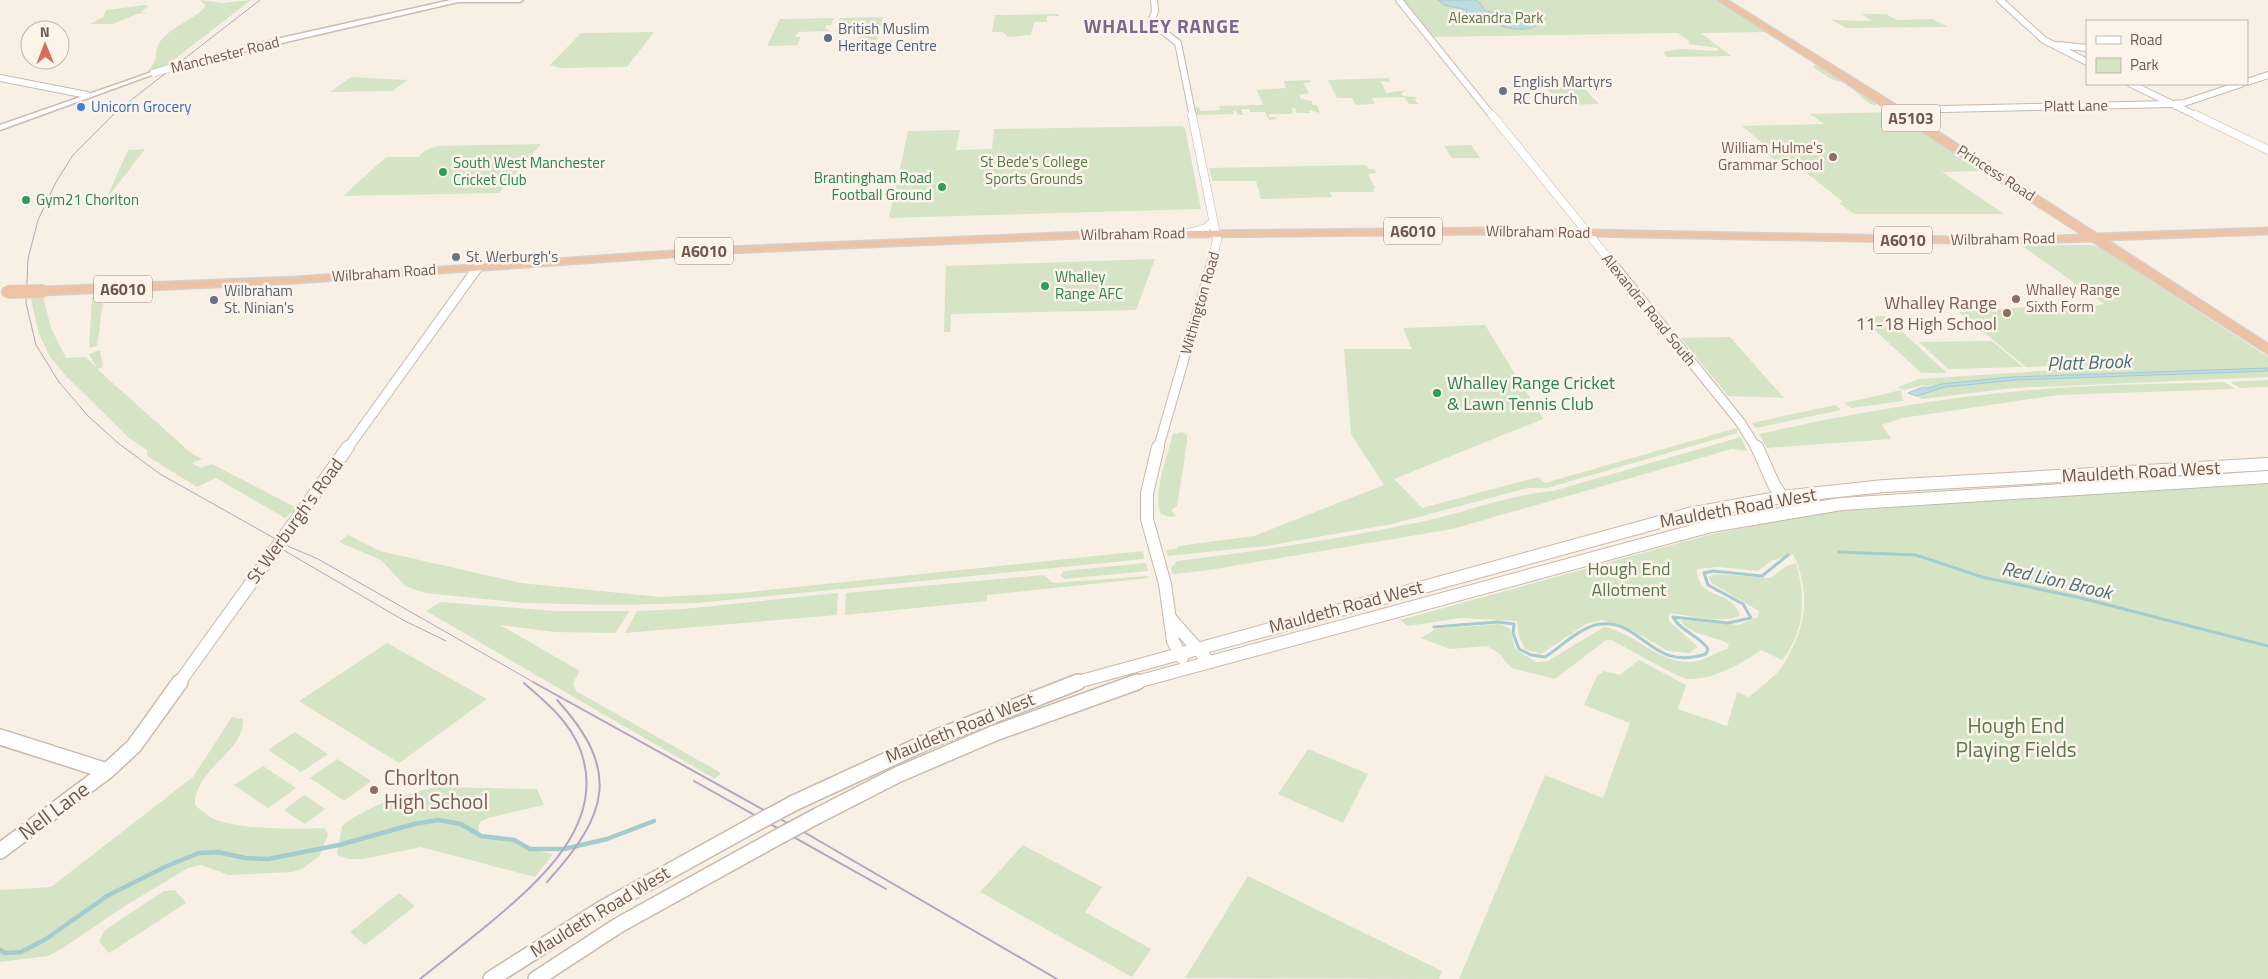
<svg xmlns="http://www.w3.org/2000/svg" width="2268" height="979" font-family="'Titillium Web',sans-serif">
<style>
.green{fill:#d4e4c5}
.water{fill:#bcdce0;stroke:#a4cbd0}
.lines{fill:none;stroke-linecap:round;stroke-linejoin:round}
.stream-far1{stroke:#a4cbd0;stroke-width:3}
.stream{stroke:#a4cbd0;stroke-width:4.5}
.tertiary-far4-casing{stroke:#c8b8ad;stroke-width:8}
.tertiary-far3-casing{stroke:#c8b8ad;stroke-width:9}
.tertiary-far2-casing{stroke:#c8b8ad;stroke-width:11}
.tertiary-far1-casing{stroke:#c8b8ad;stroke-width:14}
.tertiary-casing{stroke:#c8b8ad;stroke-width:18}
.secondary-casing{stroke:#cdbaae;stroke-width:3}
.trunk-casing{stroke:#d6d0cd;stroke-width:3}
.tertiary-far4{stroke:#fff;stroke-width:6}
.tertiary-far3{stroke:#fff;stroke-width:8}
.tertiary-far2{stroke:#fff;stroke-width:9}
.tertiary-far1{stroke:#fff;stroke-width:12}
.tertiary{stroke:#fff;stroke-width:15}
.secondary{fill:#fff;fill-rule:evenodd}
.trunk{fill:#edc2a5;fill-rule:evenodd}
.tram-far1{stroke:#b3a5c1;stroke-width:1}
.tram{stroke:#b3a5c1;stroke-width:2}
.tertiary-bridge-far1-casing{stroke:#c8b8ad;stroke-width:14;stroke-linecap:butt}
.tertiary-bridge-casing{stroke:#c8b8ad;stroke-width:18;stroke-linecap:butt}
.secondary-bridge-casing{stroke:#cdbaae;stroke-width:8;stroke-linecap:butt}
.trunk-bridge-casing{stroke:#d6d0cd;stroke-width:14;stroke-linecap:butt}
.tertiary-bridge-far1{stroke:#fff;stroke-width:12}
.tertiary-bridge{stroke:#fff;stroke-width:15}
.secondary-bridge{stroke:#fff;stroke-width:7}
.trunk-bridge{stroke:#edc2a5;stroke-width:12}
.service-dot{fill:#5c6f8a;stroke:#fcf4eb;stroke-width:2}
.worship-dot{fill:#6b7280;stroke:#fcf4eb;stroke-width:2}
.shop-dot{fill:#3f7fe0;stroke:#fcf4eb;stroke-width:2}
.education-dot{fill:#8d6e63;stroke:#fcf4eb;stroke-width:2}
.leisure-dot{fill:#2e9e5b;stroke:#fcf4eb;stroke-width:2}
.labels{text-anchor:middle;stroke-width:5;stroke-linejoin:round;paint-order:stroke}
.far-park-label{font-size:15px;fill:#5a784a;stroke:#fcf4eb}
.far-service-label{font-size:15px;fill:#4e5e75;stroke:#fcf4eb;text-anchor:start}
.far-street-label{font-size:15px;fill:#6e584e;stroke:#fcf4eb}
.far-worship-label{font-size:15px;fill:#5b616d;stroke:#fcf4eb;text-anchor:start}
.far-shop-label{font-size:15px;fill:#366cbe;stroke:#fcf4eb;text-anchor:start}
.far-education-label{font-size:15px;fill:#785e54;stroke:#fcf4eb;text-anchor:end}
.far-leisure-label{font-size:15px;fill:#27864d;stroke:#fcf4eb;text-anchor:start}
.shield{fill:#fcf4eb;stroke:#99877d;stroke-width:1}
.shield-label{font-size:16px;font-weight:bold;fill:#6e584e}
.education-label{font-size:18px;fill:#785e54;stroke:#fcf4eb;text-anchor:end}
.leisure-label{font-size:18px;fill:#27864d;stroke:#fcf4eb;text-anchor:start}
.street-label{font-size:18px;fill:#6e584e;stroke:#fcf4eb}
.park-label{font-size:18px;fill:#5a784a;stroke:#fcf4eb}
.far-district-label{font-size:19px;font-weight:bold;letter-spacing:1px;fill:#7c668b;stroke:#fcf4eb}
.water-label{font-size:19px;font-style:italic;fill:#477378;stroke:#fcf4eb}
.near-park-label{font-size:21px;fill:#5a784a;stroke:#fcf4eb}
.near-education-label{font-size:21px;fill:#785e54;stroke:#fcf4eb;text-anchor:start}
.near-street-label{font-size:21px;fill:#6e584e;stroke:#fcf4eb}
</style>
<rect width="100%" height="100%" fill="#f9f0e5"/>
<!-- green -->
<g class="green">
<path d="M200,0L222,3L251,0L162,69L146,73C162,58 151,51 163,38C174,26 193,19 205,8V5Z"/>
<polygon points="1403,0 1717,0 1770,32 1701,33 1731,56 1667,57 1663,52 1681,49 1717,51 1718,48 1688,44 1689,41 1678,33 1433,37"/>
<polygon points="145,5 149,6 140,12 148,12 137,14 113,24 90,24 103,17 106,10"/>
<polygon points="1059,14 1059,16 1047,16 1047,22 1034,22 1031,35 1008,37 1003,32 992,32 995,15"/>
<polygon points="1862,14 1886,14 1897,20 1932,19 1948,27 1846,28 1832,20 1872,21"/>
<polygon points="883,17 877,40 858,42 862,31 834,31 839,29 841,25 837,25 840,18"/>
<polygon points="834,18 831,25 826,25 825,29 829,29 828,31 798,32 795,37 801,37 797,45 807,45 767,46 780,19"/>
<polygon points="654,32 627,67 560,68 550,65 581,33"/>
<path d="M1795,52H1800L1876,101V106C1865,104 1857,90 1846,85L1848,84L1831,79L1812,66H1816L1810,58Z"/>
<polygon points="1537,75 1548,87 1583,87 1599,104 1562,105 1535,76"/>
<polygon points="351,77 407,80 393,91 330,92"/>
<polygon points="1388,78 1391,82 1382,81 1381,82 1386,93 1407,90 1401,93 1403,96 1415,97 1417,99 1414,99 1418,104 1409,104 1404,97 1372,98 1375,104 1356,105 1352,98 1337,98 1328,80"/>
<polygon points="1310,80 1311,82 1303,83 1309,93 1299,95 1301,99 1312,101 1312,105 1317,105 1320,113 1309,110 1310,113 1297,113 1295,108 1292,108 1293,113 1291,114 1269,114 1270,117 1276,117 1277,119 1269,120 1265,112 1250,112 1249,109 1241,109 1243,115 1238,115 1236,111 1233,111 1234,114 1196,115 1195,108 1199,107 1201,111 1220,110 1219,106 1263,105 1257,90 1286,88 1284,81"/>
<polygon points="1893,112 1983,171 1942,172 2004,214 1854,214 1839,203 1843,202 1793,162 1777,162 1759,148 1767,147 1742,126 1824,124 1810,114"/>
<polygon points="1182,126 1185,128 1201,209 889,218 908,131 960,130 956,150 992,149 994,129"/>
<polygon points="541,144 499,193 343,196 386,157 419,157 424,151 437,146"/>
<polygon points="1471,145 1480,158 1452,158 1444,146"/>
<polygon points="145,149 108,197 107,197 128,150"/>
<polygon points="1366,165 1369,169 1374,169 1377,173 1368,174 1375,188 1373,189 1374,192 1330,192 1332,197 1261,199 1256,181 1212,181 1209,168"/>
<polygon points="2021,245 2092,245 2101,248 2268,357 2268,368 2012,377 1941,384 1929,387 1923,385 1903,390 1898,387 1919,379 2056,370 2051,366 2026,367 1959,312 2027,307 2055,313 2104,304"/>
<polygon points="1155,259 1136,310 951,314 950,332 944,332 946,266"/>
<polygon points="104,295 97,346 89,348 92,297"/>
<polygon points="43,296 51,328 66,358 86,357 96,367 89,354 100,350 103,367 97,369 191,453 202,459 192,463 201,468 212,464 297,508 285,518 216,478 197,487 147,456 147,450 129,438 67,377 50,357 39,334 31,299 32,297"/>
<polygon points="1885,316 1947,373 1921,373 1861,317"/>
<polygon points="1485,325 1543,419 1394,479 1422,508 1538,477 1545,483 1737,428 1737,433 1547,488 1528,488 1392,524 1266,546 1168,556 1166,550 1176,549 1178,546 1254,536 1384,485 1351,434 1344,349 1412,349 1403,328"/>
<polygon points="1730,337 1784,398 1728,396 1681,338"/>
<polygon points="1992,341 2023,367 1948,369 1919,342"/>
<polygon points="2268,371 2268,377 2013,388 1922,399 1917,396 1945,387 2016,380"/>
<polygon points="2268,380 2268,387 2240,388 2230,382"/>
<path d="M2224,382L2235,389L2058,395L1902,418L1882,425L1891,439L1767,448L1759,434C1858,412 1957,395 2058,388C2113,384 2169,384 2224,382Z"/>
<polygon points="1901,390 1903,401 1851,408 1845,403"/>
<polygon points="1835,405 1841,410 1756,428 1752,423"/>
<path d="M1182,432L1187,435V442L1177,506L1171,510L1176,516L1169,517L1161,514C1152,497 1168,453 1173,434Z"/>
<path d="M1741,437L1747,451L1732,449L1452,529L1209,570L1173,574L1171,568L1177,561C1259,551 1340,539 1420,522C1465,513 1507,495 1553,491Z"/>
<path d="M2268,484V979H1459L1545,775L1603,798L1630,723L1584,705L1597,676L1604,671L1620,675L1639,660L1686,685L1678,709L1727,726L1737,692L1749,697C1758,689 1768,682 1776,674C1783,667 1789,656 1793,647C1808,615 1808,586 1793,554L1771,561L1758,571L1718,567L1697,569C1698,596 1718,590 1733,604C1736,606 1738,612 1740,615C1726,625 1686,615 1669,613V621L1698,647L1689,653L1668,651L1630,629L1602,620L1586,624L1541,654L1525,649L1519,636L1517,621L1460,618L1408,626L1400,620L1708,535L1810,514L1898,504Z"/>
<polygon points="348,535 380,551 521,583 660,597 739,593 1143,551 1144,559 698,603 615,605 524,603 425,593 405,586 381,560 339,542"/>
<polygon points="1146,563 1148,571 1065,579 1060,575 1064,571"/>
<path d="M1796,563C1806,596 1805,632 1782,660L1761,650C1741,664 1713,680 1688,679C1678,678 1625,647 1612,640H1606L1555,679L1511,668L1500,654L1487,646L1450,649L1421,638L1436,629L1499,624L1510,629L1515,649L1536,662L1548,661L1604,627C1637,633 1657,664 1692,662C1706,661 1714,652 1727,649L1729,644C1716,636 1687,635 1681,620L1739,625L1758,617L1759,611L1713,584L1708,577L1715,574L1770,578L1787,566Z"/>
<polygon points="1044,575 1053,583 1148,576 1149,578 987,595 987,601 845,615 846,593"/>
<polygon points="838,593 837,615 625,633 637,611 683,609"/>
<polygon points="440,602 555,611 630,611 615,633 554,632 500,625 580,671 573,683 576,691 721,773 715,779 426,611"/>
<polygon points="387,643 487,699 399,763 299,701"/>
<path d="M232,717L243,719C245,752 194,769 195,805C201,810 208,816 214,819C242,830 294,829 324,828L328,834L320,855L304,868L292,872L229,875L201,865L188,868L125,906L63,948L48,956L0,962V890L51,887L193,777Z"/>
<polygon points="295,732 328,754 301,772 268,750"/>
<polygon points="1308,749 1368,774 1343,823 1278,794"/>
<polygon points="337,759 371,781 344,801 310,778"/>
<polygon points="263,766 296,788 268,808 234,785"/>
<path d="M437,787L537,789L544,805L488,818L480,822L478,828L481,836L514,840L530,849L553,854L535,877L421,847L363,859H349L337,855L342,826C369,805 404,794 437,787Z"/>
<polygon points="304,795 325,809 305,824 284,810"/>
<polygon points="1023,845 1102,887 1085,912 1151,949 1132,977 980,892"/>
<polygon points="1248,876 1442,971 1439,979 1185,978"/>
<polygon points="175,890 186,903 109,953 99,941 105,930 164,891"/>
<polygon points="399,893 415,906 365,945 350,932"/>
</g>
<!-- water -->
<g class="water">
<path d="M1438,0H1476C1482,3 1481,8 1487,11C1503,16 1531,7 1542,23C1526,34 1507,28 1491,23C1480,20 1465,30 1456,19L1466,15L1467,10L1444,5Z"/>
<polygon points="2268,368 2268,371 2016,380 1945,387 1917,396 1908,393 1923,387 1929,388 1941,384 2012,377"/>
</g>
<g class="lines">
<!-- stream-far1 -->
<g class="stream-far1">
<polyline points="1839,552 1916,555 1982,577 2081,598 2268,646"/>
<path d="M1434,627L1498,622L1514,624L1513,633L1519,649L1531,655L1545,657C1561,647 1581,626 1601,624C1643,620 1651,672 1706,654L1708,649C1699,635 1681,632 1673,617L1728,623L1751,618L1743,604L1708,585L1704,573L1713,571L1762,576L1788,555"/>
</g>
<!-- stream -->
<polyline class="stream" points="0,950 5,953 21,952 46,939 107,896 167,866 199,853 218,852 245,858 268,859 339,845 414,824 438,820 461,824 481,836 514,840 530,849 564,849 607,839 654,821"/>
<!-- tertiary-far4 casing -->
<g class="tertiary-far4-casing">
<g id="tertiary-far4">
<polyline points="1154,0 1155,11 1151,22 1178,43 1193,117"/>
<polyline points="1399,0 1493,117"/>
<polyline points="2000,0 2044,40 2087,62"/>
<polyline points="2058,45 2087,48"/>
<polyline points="0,78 87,95"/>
<polyline points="2247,82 2268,75"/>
<polyline points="2131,84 2199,117"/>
<polyline points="1898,110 2173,104 2184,103 2241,84"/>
</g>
</g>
<!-- tertiary-far3 casing -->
<g class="tertiary-far3-casing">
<g id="tertiary-far3">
<polyline points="1192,115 1217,239 1212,263"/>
<polyline points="1492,115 1612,263"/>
<polyline points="2196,115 2268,150"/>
<polyline points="1188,233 1206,228 1213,222"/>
</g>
</g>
<!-- tertiary-far2 casing -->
<g class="tertiary-far2-casing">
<g id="tertiary-far2">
<polyline points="1611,262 1740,422 1757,449"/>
<polyline points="347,449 478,267"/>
<polyline points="1158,449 1212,262"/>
</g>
</g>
<!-- tertiary-far1 casing -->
<g class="tertiary-far1-casing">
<g id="tertiary-far1">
<polyline points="1158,447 1147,493 1147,519 1165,584 1173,641 1182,658"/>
<polyline points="1757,447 1774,485 1785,501"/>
<polyline points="296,520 348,447"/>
<polyline points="1170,618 1209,662"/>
<polyline points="179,683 274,551"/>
<polyline points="1074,683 1689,514 1782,497 1884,486 2268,464"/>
<polyline points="1133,683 1711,526 1841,504 2268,477"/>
</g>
</g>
<!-- tertiary casing -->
<g class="tertiary-casing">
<g id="tertiary">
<polyline points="0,737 107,771"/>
<polyline points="794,803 935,738 1078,682"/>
<polyline points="817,816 897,775 995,733 1137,682"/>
<polyline points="0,851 107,771 134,746 180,682"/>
<polyline points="491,979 603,908 753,825"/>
<polyline points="536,979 619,925 778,837"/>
</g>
</g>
<!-- secondary casing -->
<g class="secondary-casing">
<g id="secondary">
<polygon points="451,0 523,0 520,2 458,2 187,65 184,63 254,44"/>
<polygon points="152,72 157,73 0,130 0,125"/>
</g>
</g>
<!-- trunk casing -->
<g class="trunk-casing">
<polygon id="trunk" points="1718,0 1727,0 1901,108 2097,234 2268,228 2268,234 2107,240 2268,344 2268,354 2092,241 2006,244 1489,234 1082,238 729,253 296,283 44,295 38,291 44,287 296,277 729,247 1082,232 1489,228 2006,238 2083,235"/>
</g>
<!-- tertiary-far4 -->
<use href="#tertiary-far4" class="tertiary-far4"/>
<!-- tertiary-far3 -->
<use href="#tertiary-far3" class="tertiary-far3"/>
<!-- tertiary-far2 -->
<use href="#tertiary-far2" class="tertiary-far2"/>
<!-- tertiary-far1 -->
<use href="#tertiary-far1" class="tertiary-far1"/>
<!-- tertiary -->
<use href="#tertiary" class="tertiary"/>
<!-- secondary -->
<use href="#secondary" class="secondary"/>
<!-- trunk -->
<use href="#trunk" class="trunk"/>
<!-- tram-far1 -->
<g class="tram-far1">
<polyline points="260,0 117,111 73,155 56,182 38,220 28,259 26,303 36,345 59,382 88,416 118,443 160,474 290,547 318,559 535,683"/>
<polyline points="280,548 403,620 446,641"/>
</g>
<!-- tram -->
<g class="tram">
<polyline points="533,682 809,835 1057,979"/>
<polyline points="694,781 886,889"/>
<path d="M547,882C608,815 622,771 557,700"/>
<path d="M420,979C444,960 468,941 491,922C541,880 608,822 580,749C569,721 546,702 524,683"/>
</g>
<!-- tertiary-bridge-far1 casing -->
<g class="tertiary-bridge-far1-casing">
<polyline id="tertiary-bridge-far1" points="274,551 296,520"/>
</g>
<!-- tertiary-bridge casing -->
<g class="tertiary-bridge-casing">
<g id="tertiary-bridge">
<polyline points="753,825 794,803"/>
<polyline points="778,837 817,816"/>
</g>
</g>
<!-- secondary-bridge casing -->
<g class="secondary-bridge-casing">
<polyline id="secondary-bridge" points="154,73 187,63"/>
</g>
<!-- trunk-bridge casing -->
<g class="trunk-bridge-casing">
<polyline id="trunk-bridge" points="7,292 44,291"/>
</g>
<!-- tertiary-bridge-far1 -->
<use href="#tertiary-bridge-far1" class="tertiary-bridge-far1"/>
<!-- tertiary-bridge -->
<use href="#tertiary-bridge" class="tertiary-bridge"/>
<!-- secondary-bridge -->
<use href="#secondary-bridge" class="secondary-bridge"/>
<!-- trunk-bridge -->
<use href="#trunk-bridge" class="trunk-bridge"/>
</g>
<!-- markers -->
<circle class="service-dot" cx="828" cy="38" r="5"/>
<g class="worship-dot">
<circle cx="1503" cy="91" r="5"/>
<circle cx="456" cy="257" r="5"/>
<circle cx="214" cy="300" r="5"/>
</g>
<circle class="shop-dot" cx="81" cy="107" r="5"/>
<g class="education-dot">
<circle cx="1833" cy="157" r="5"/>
<circle cx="2016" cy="299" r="5"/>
<circle cx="2007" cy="313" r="5"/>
<circle cx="374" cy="790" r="5"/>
</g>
<g class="leisure-dot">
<circle cx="443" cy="172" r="5"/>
<circle cx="942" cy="187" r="5"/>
<circle cx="26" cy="200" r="5"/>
<circle cx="1045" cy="286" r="5"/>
<circle cx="1437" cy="393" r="5"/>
</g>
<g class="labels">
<!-- far-park labels -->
<g class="far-park-label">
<text x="1496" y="23">Alexandra Park</text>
<text x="1034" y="167">St Bede's College<tspan x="1034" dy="17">Sports Grounds</tspan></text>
</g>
<!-- far-service labels -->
<g class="far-service-label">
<text x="838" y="34">British Muslim<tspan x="838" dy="17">Heritage Centre</tspan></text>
</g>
<!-- far-street labels -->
<g class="far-street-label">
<text transform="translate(225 55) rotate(-14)" y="5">Manchester Road</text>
<text transform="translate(2076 106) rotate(-1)" y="5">Platt Lane</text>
<text transform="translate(1996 173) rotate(33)" y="5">Princess Road</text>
<text transform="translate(1538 232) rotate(1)" y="5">Wilbraham Road</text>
<text transform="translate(1133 234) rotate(-1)" y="5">Wilbraham Road</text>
<text transform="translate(2003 239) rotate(-1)" y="5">Wilbraham Road</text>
<text transform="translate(384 273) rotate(-4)" y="5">Wilbraham Road</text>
<text transform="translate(1200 303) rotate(-74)" y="5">Withington Road</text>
<text transform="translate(1649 310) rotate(51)" y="5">Alexandra Road South</text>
</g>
<!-- far-worship labels -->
<g class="far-worship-label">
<text x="1513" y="87">English Martyrs<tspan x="1513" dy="17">RC Church</tspan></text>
<text x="466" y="262">St. Werburgh's</text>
<text x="224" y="296">Wilbraham<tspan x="224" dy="17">St. Ninian's</tspan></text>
</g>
<!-- far-shop labels -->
<g class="far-shop-label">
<text x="91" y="112">Unicorn Grocery</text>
</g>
<!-- far-education labels -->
<g class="far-education-label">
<text x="1823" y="153">William Hulme's<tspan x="1823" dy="17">Grammar School</tspan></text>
<text x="2026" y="295" text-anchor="start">Whalley Range<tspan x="2026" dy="17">Sixth Form</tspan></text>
</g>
<!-- far-leisure labels -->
<g class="far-leisure-label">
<text x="453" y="168">South West Manchester<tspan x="453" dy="17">Cricket Club</tspan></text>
<text x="932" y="183" text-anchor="end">Brantingham Road<tspan x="932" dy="17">Football Ground</tspan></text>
<text x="36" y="205">Gym21 Chorlton</text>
<text x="1055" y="282">Whalley<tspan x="1055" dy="17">Range AFC</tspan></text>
</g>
<!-- shield labels -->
<g class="shield">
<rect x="1882" y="104.5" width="58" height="27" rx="4"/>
<rect x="1384" y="217.5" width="58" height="27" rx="4"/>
<rect x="1874" y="226.5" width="58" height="27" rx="4"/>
<rect x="675" y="237.5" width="58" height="27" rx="4"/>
<rect x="94" y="275.5" width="58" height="27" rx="4"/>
</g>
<g class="shield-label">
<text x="1911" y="124">A5103</text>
<text x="1413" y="237">A6010</text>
<text x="1903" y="246">A6010</text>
<text x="704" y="257">A6010</text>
<text x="123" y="295">A6010</text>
</g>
<!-- education labels -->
<g class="education-label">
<text x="1997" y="309">Whalley Range<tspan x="1997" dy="21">11-18 High School</tspan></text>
</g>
<!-- leisure labels -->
<g class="leisure-label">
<text x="1447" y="389">Whalley Range Cricket<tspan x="1447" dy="21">&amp; Lawn Tennis Club</tspan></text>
</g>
<!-- street labels -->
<g class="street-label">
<text transform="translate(2141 472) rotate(-3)" y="6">Mauldeth Road West</text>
<text transform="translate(1738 508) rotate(-10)" y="6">Mauldeth Road West</text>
<text transform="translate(295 521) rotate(-54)" y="6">St Werburgh's Road</text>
<text transform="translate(1346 607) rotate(-15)" y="6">Mauldeth Road West</text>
<text transform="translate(960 728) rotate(-22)" y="6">Mauldeth Road West</text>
<text transform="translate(600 912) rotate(-31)" y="6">Mauldeth Road West</text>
</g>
<!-- park labels -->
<g class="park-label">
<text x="1629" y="575">Hough End<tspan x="1629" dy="21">Allotment</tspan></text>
</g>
<!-- far-district labels -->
<g class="far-district-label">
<text x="1162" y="33">WHALLEY RANGE</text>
</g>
<!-- water labels -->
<g class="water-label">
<text transform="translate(2089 362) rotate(-2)" y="7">Platt Brook</text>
<text transform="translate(2057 580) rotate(13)" y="7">Red Lion Brook</text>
</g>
<!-- near-park labels -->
<g class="near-park-label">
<text x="2016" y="733">Hough End<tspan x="2016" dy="24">Playing Fields</tspan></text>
</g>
<!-- near-education labels -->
<g class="near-education-label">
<text x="384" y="785">Chorlton<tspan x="384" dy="24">High School</tspan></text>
</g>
<!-- near-street labels -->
<g class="near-street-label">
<text transform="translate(54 811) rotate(-37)" y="7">Nell Lane</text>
</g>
</g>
<!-- legend -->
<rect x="2086" y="20" width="162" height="65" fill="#fcf4eb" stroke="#c3b6ac"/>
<rect x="2096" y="36" width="25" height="8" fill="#ffffff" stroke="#c3b6ac"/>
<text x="2130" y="45" font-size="15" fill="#6e584e">Road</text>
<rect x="2096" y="58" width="25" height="15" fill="#d4e4c5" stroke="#c3b6ac"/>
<text x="2130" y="70" font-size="15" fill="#6e584e">Park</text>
<!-- north arrow -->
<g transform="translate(45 45) rotate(359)"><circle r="24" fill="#fcf4eb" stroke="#c3b6ac"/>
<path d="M0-4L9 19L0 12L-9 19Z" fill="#d36f5a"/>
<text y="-8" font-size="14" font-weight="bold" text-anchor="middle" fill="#6e584e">N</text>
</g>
</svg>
